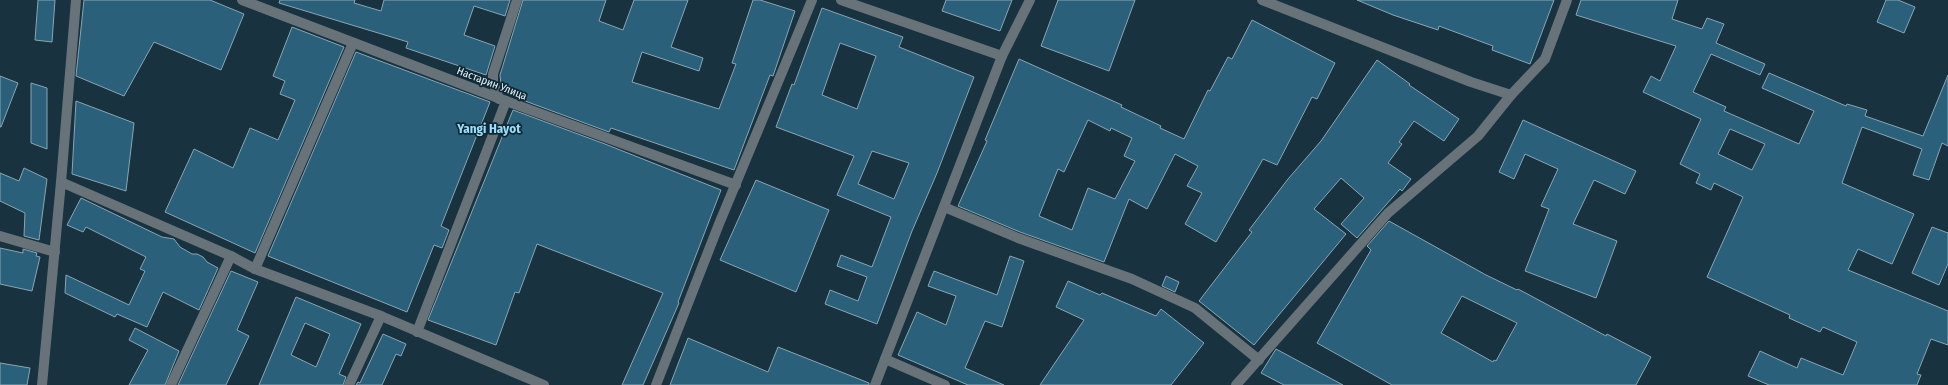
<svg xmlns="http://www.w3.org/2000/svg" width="1948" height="385" font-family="'Fira Sans Condensed',sans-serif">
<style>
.building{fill:#2a6079;stroke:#89a6b5;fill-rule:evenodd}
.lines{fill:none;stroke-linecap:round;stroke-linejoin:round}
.minor{stroke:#677379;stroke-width:10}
.labels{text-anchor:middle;stroke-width:3.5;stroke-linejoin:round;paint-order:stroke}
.street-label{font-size:11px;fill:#e1f0f8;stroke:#0e2834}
.quarter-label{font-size:13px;font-weight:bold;fill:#9cdefe;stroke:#0e2834}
</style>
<rect width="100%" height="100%" fill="#18323f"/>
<!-- building -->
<g class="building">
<polygon points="38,0 55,0 52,42 35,40"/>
<polygon points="84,0 210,0 244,14 221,70 154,42 124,96 76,76"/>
<polygon points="280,0 355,0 354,3 381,11 384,0 510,0 505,16 474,6 464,35 495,46 486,75 406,48 408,42 279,3"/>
<polygon points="523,0 606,0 599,21 623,30 634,0 688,0 671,47 703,58 699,71 642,52 632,82 719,109 736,64 732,63 753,0 760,0 795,11 773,76 770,75 734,170 611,128 609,132 517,98 520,91 501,84 500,75"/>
<polygon points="946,0 1012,0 1000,31 942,11"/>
<polygon points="1058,0 1135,0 1109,71 1041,46"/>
<polygon points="1357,0 1554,0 1530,64 1492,50 1493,46 1439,26 1438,30 1393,15"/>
<path d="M1581,0H1678L1672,19L1702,29L1707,18L1724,24L1716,43L1765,64L1760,75L1711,54L1693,92L1726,107L1724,111L1799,144L1814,111L1762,88L1769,73L1846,106L1847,104L1867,110L1865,116L1923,136L1948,75V146L1942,143L1929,180L1913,175L1922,149L1862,127L1842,183L1914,214L1892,264L1858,249L1848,270L1948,311V345L1931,339L1917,374L1921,375L1917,385H1769L1748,376L1760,351L1797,368L1801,358L1843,375L1857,342L1823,327L1820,332L1789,318L1790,315L1707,277L1743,197L1714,183L1711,190L1696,183L1700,174L1680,164L1701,119L1643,92L1651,76L1660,81L1676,46L1576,15ZM1730,129L1765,144L1752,170L1718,154Z"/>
<polygon points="1886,0 1898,0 1915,7 1904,33 1877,22"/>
<path d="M822,8L903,37L899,47L974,77L937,173L912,231L877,324L825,304L830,290L858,301L867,277L837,266L841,255L872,267L891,217L837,195L854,156L776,127L792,84L794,85ZM840,43L876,56L857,109L822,95ZM872,151L909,163L894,199L858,184Z"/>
<path d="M1252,20L1335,63L1317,99L1312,97L1277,165L1263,159L1216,242L1185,224L1202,193L1187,186L1198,166L1175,154L1147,209L1129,199L1104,262L1020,232L958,206L987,141L985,140L1019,59L1122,105L1121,107L1161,126L1160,128L1184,139L1208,90L1210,91L1228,57L1232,59ZM1088,120L1110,131L1111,128L1132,138L1124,156L1135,161L1115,199L1088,188L1072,230L1039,216L1058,169L1064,172Z"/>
<polygon points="292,27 344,47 255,253 165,212 194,149 233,168 250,128 278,140 295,100 280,94 285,81 273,76"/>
<polygon points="356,52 490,102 441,226 449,230 442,248 434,245 407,312 268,256"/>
<polygon points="1377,60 1410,84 1409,85 1459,119 1444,141 1414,121 1399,142 1402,144 1388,163 1411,179 1402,191 1400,189 1357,238 1341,224 1364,198 1341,178 1314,209 1346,234 1254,345 1199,301 1252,232 1249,230 1288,179 1321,141"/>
<polygon points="0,76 18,83 1,127 0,127"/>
<polygon points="31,83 47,88 47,149 31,143"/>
<polygon points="76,101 134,123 126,191 72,174"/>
<polygon points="513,110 605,144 721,190 678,302 679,303 643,385 622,385 663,293 537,244 519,293 515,292 496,345 428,320"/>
<polygon points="1523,120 1636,171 1625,194 1594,180 1573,224 1617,241 1596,298 1525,271 1549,209 1541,206 1558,169 1525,154 1514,179 1499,172"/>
<polygon points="24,168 47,179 39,240 24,236 25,213 0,201 0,173 19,181"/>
<polygon points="756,180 829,210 796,292 720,260"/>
<polygon points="81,198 162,237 174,239 180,247 192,254 197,254 203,257 207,262 218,268 199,310 163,292 147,327 117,314 115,317 65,293 66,275 129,305 145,271 140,269 146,257 86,227 83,232 67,225"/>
<path d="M1389,221L1486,275L1517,290L1518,289L1606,336L1607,334L1651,357L1636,385H1392L1317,343L1371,250L1367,246ZM1462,296L1517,323L1496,361L1494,360L1493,362L1441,333Z"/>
<polygon points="1932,227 1948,233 1948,264 1939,285 1912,273"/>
<polygon points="0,248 23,253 23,249 37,253 36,256 40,257 32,291 0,284"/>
<polygon points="1010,256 1024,261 1002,327 985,321 965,368 1004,385 968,385 898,355 917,312 946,325 956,296 928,286 934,271 997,295"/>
<polygon points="231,271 258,282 237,330 249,336 226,385 178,385"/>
<polygon points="1166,276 1179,282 1175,292 1162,286"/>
<polygon points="1068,281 1100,295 1102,293 1156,316 1161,309 1204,343 1171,385 1040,385 1084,320 1056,307"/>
<path d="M296,297L361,324L339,374L346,377L343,385H259ZM305,323L330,334L316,367L291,355Z"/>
<polygon points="135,328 179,351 165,385 129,385 148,350 129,340"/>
<polygon points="383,334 406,344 401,356 396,354 382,385 356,385 358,382 360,383"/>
<polygon points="688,338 768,372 778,347 869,383 869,385 670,385"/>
<polygon points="1276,349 1343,385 1284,385 1261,373"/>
<polygon points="0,363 30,368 27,385 0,385"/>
</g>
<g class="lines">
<!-- minor -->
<g class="minor">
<polyline points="76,0 61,182 231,256 255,269 381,316 544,385"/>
<polyline points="242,0 506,101 736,185"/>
<polyline points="841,0 1002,56"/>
<polyline points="1262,0 1471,82 1511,95 1545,59 1567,0"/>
<polyline points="499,99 493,82 493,74 517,0"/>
<polyline points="944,207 1018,238 1132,279 1195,308 1259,360"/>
<polyline points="0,236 55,252"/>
<polyline points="255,269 353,43"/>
<polyline points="417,332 506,101"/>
<polyline points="885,359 945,385"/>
<polyline points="42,385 61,182"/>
<polyline points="171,385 231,256"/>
<polyline points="349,385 381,316"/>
<polyline points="656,385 719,224 812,0"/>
<polyline points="875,385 1002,56 1030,0"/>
<polyline points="1236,385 1388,213 1478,136 1511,95"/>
</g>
</g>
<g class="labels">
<!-- street labels -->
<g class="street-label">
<text transform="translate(492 83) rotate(21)" y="4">Настарин Улица</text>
</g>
<!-- quarter labels -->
<g class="quarter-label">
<text x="489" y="133">Yangi Hayot</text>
</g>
</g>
</svg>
